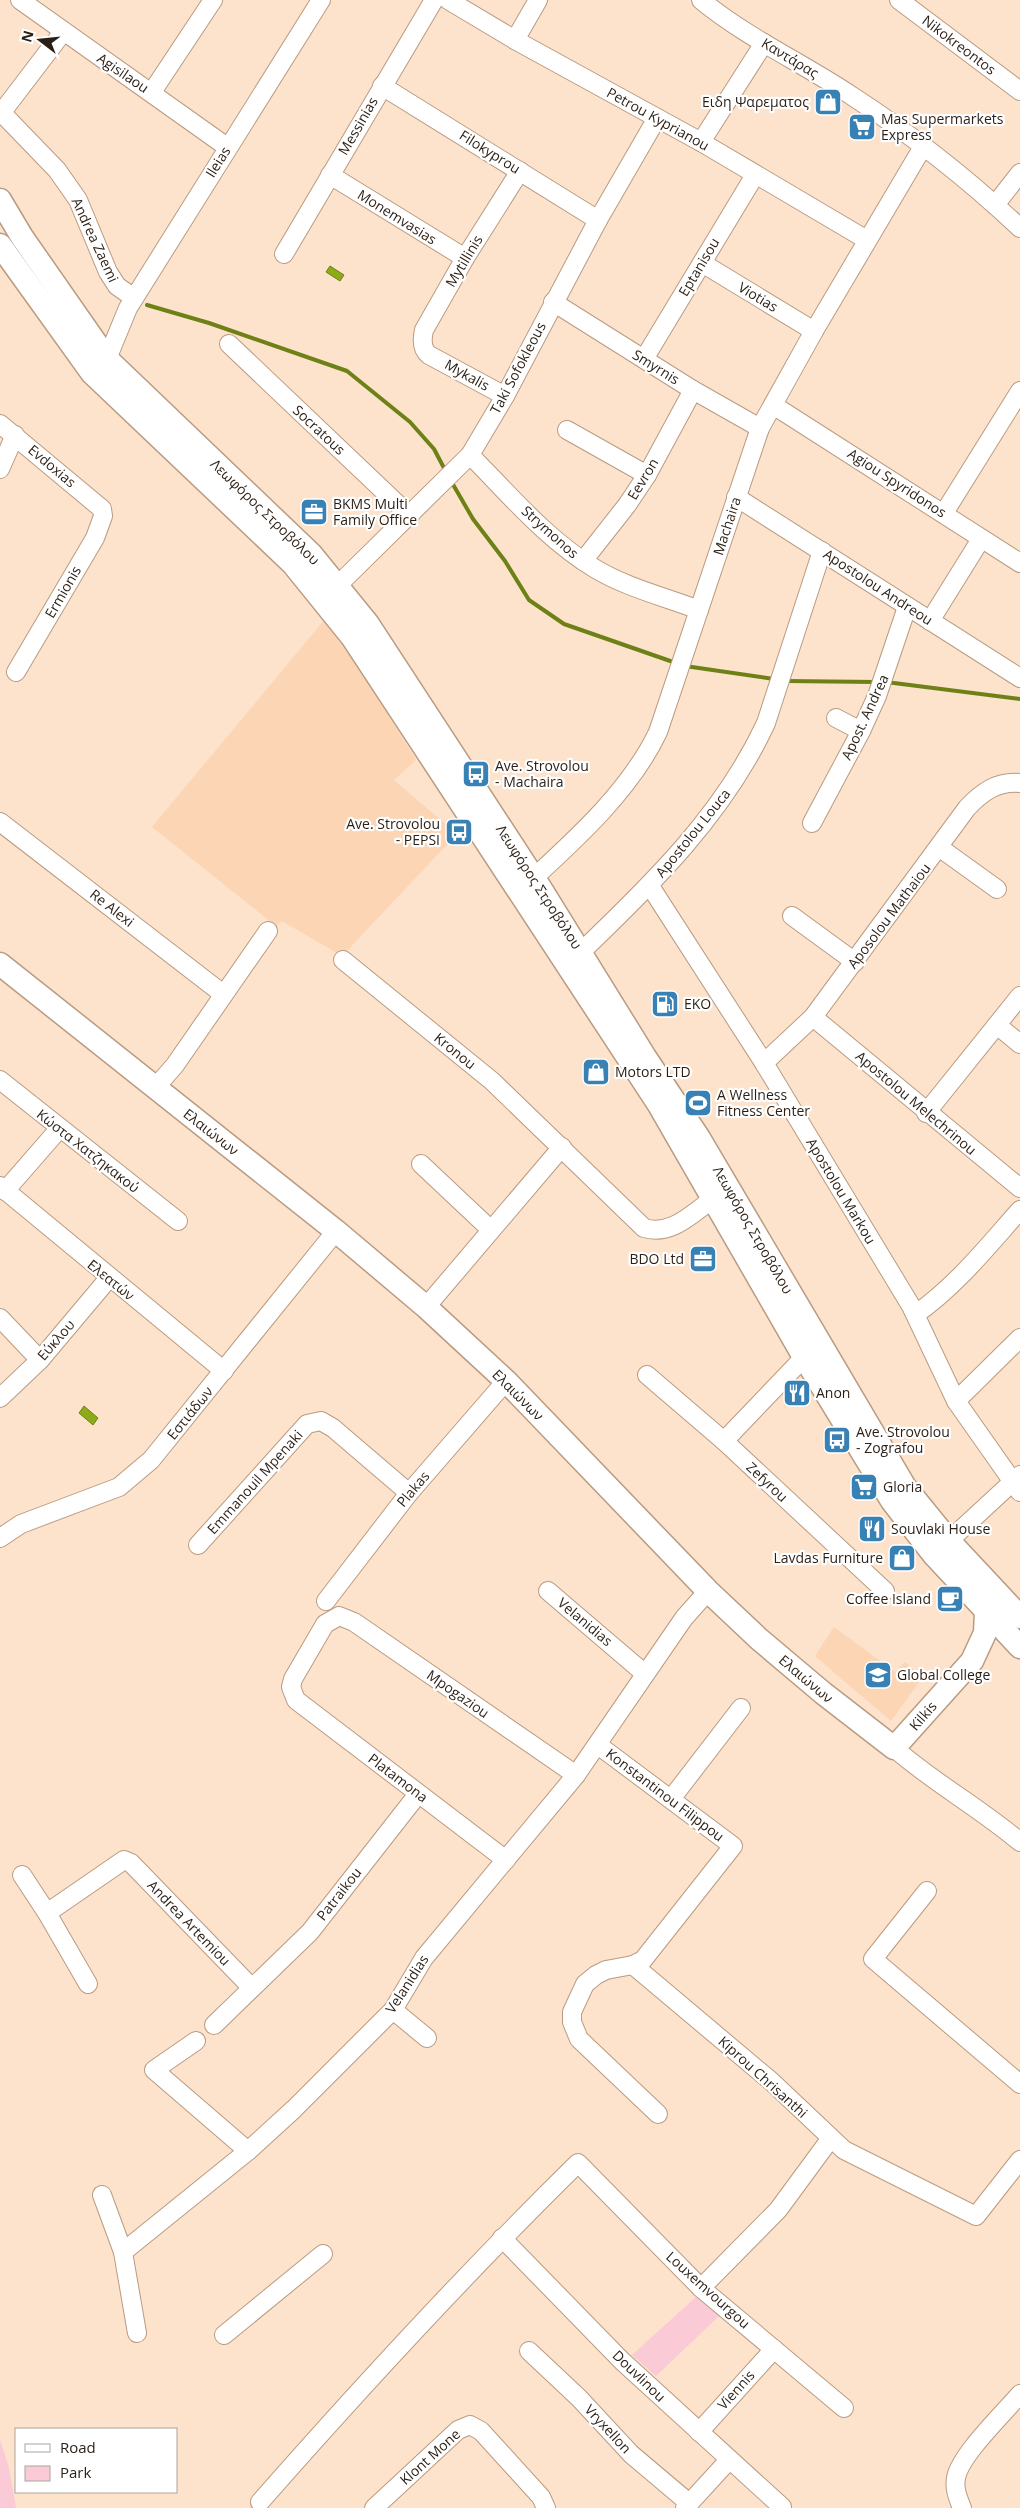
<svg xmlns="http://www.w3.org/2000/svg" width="1020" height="2508" font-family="'Open Sans',sans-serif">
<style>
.built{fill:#fbd5b4}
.green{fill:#facad6}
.water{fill:#8bab17;stroke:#6e8116}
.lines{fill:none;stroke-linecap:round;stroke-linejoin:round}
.stream{stroke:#6e8116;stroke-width:4}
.minor-casing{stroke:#b99b81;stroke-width:20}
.major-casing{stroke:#b99b81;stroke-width:25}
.minor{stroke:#fff;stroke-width:18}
.major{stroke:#fff;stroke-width:22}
.labels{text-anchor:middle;stroke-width:4.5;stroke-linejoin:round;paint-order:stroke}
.street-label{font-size:14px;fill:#2b1f15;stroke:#fff}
.poi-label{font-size:14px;fill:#2b1f15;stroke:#fff;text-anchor:start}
</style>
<rect width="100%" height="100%" fill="#fde2cc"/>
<!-- built -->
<g class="built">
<polygon points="327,617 416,760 394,780 457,834 342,956 282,921 276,926 152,827"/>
<polygon points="834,1627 895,1672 905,1662 922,1678 891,1721 815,1656"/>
</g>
<!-- green -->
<g class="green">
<polygon points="696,2297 719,2316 656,2376 632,2355"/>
<polygon points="0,2440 9,2468 16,2508 0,2508"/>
</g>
<!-- water -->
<g class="water">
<polygon points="330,266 344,275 340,281 326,272"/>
<polygon points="84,1406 98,1418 93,1425 79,1413"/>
</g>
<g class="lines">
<!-- stream -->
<g class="stream">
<polyline points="147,305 209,323 347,371 410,422 434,449 444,468"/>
<polyline points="451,481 473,519 505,561 529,600 564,624 676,663"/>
<polyline points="685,666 774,679"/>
<polyline points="786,681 876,682"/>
<polyline points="886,682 1020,699"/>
</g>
<!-- minor casing -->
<g class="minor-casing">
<g id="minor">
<polyline points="20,0 227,147"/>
<polyline points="448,0 515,40 701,142 867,240"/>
<path d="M701,0C747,38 803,63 852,96C912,135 968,179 1020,228"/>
<polyline points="899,0 1020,91"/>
<polyline points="515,40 538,0"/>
<polyline points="382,86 598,220"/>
<polyline points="152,92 213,0"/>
<polyline points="0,111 57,170 78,200 108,272 117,286 134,298"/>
<polyline points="2,112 63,32"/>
<polyline points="701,142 764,43"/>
<polyline points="330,175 465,258"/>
<polyline points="995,205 1020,173"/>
<polyline points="284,254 434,0"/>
<polyline points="702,263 814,331"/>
<polyline points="553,302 693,390 760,428"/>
<polyline points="229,344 410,516"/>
<polyline points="107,359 128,308 321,0"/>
<polyline points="644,359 755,175"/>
<path d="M505,396L429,355C421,349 422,339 424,330L465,258L520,171"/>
<polyline points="773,405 1020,563"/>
<polyline points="0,424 102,509 103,516 95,538 16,672"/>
<polyline points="567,430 647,475"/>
<path d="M470,455C509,494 546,539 594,568C625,587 665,597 699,610"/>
<polyline points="0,469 15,435"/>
<polyline points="736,497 1020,678"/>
<polyline points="944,513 1020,391"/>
<polyline points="583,561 627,505 647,475 693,390"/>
<polyline points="337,586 470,455 505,396 598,220 657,118"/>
<polyline points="930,621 981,539"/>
<polyline points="836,718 861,731"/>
<polyline points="0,822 223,994"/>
<polyline points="812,823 861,731 877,696 907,607"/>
<polyline points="940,848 997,889"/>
<path d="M526,885C574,841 630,791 658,732L760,428L814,331L924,145"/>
<polyline points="650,886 764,1063 911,1306 956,1401 1020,1492"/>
<polyline points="792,916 855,962"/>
<path d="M581,952C652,884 724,814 766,723L822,551"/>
<path d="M343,960L492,1081L644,1228C672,1236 691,1214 713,1199"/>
<polyline points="813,1017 1020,1188"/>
<polyline points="997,1025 1020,1044"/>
<path d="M764,1063L813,1017L967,808C982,792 997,781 1020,783"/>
<polyline points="0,1080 178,1221"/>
<polyline points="155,1088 175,1065 268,931"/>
<polyline points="926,1113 1020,996"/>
<polyline points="421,1164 490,1229"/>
<polyline points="0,1186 224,1371"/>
<polyline points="5,1191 59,1129"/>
<polyline points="426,1307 562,1147"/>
<path d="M916,1314C956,1286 987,1247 1020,1210"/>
<polyline points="0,1318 40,1360"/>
<polyline points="647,1375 724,1441 885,1591"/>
<polyline points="0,1398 40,1360 109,1278"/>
<polyline points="956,1401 1020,1338"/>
<polyline points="724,1441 813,1348"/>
<polyline points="0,1538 21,1524 119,1487 151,1460 336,1231"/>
<polyline points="198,1545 307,1424 321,1421 333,1428 409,1493"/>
<polyline points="940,1549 1020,1475"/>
<polyline points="548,1591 644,1673"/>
<polyline points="326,1601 409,1493 506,1381"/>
<polyline points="598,1745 733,1846 643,1960 633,1965 772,2082 844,2150 976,2216 1020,2160"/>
<path d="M894,1748C934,1783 980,1808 1020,1842"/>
<polyline points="671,1799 741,1708"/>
<polyline points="506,1860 296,1700 291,1687 293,1679 325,1624 339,1616 354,1622 576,1775"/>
<polyline points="22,1875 47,1913 88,1984"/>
<polyline points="927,1891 873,1959 1020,2084"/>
<polyline points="47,1913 124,1860 131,1863 252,1988"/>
<polyline points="633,1965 606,1970 596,1975 585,1984 572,2012 572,2022 579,2039 658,2114"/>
<polyline points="393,2010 427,2038"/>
<polyline points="214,2025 310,1932 418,1794"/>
<polyline points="196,2041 154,2070 248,2151"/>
<polyline points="102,2195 123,2252 137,2333"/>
<polyline points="502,2238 622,2361 782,2507"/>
<polyline points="123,2252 248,2151 294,2109 393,2010 424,1958 576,1775 684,1618 708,1591"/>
<polyline points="701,2288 778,2210 831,2138"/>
<polyline points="224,2335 323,2254"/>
<polyline points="529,2351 579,2398 631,2454 689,2503"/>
<polyline points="699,2432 774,2349"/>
<path d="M260,2502C363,2385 467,2272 578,2163L701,2288L844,2408"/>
<polyline points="374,2508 458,2430 470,2425 481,2431 541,2497 546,2508"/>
<polyline points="685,2508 729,2460"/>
<path d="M962,2508C958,2498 954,2489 956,2478C960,2455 1004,2413 1020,2394"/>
</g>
</g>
<!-- major casing -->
<g class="major-casing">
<g id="major">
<polyline points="0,200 22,237 107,359 311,554 368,624 541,889 645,1057 699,1138 905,1487 949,1541 1020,1617"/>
<polyline points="0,245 92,373 293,564 352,637 659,1105 804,1357 892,1501 934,1555 1020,1647"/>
<polyline points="0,964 336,1231 426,1307 506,1381 708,1591 759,1639 823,1693 894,1748 972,1661 985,1633 986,1612"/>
</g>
</g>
<!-- minor -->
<use href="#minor" class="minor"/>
<!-- major -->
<use href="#major" class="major"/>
</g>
<!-- icons -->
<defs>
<g id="shop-square" transform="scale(1.4375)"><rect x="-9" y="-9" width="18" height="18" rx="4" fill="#3781b5" stroke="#fff"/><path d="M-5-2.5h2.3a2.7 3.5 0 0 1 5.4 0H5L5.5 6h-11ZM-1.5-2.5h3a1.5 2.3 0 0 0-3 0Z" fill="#fff"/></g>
<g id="supermarket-square" transform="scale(1.4375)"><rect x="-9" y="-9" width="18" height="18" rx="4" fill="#3781b5" stroke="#fff"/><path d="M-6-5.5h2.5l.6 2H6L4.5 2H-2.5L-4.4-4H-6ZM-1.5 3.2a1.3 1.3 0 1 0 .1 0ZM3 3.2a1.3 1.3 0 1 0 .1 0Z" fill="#fff"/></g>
<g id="office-square" transform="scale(1.4375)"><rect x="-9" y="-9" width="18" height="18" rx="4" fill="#3781b5" stroke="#fff"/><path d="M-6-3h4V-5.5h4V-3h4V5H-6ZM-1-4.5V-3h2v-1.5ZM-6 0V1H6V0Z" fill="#fff"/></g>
<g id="bus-square" transform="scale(1.4375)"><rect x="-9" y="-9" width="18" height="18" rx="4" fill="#3781b5" stroke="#fff"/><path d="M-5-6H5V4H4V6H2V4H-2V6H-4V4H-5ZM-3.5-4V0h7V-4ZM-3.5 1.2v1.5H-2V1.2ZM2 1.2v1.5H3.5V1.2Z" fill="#fff"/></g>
<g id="fuel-square" transform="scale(1.4375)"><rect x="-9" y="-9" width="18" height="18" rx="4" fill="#3781b5" stroke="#fff"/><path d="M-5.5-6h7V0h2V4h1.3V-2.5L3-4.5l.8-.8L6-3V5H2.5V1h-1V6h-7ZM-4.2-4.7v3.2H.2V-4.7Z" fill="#fff"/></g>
<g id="stadium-square" transform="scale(1.4375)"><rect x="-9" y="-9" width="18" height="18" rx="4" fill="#3781b5" stroke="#fff"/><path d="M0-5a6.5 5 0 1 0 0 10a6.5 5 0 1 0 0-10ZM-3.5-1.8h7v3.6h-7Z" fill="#fff"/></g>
<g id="restaurant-square" transform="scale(1.4375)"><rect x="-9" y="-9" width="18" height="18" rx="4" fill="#3781b5" stroke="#fff"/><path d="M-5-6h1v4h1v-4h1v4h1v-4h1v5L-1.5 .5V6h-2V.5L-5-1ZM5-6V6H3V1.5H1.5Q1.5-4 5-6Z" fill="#fff"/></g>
<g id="cafe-square" transform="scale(1.4375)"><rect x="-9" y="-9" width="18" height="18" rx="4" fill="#3781b5" stroke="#fff"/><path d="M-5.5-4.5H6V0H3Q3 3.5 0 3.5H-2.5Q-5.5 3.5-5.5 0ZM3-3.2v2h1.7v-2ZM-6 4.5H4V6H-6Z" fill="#fff"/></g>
<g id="university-square" transform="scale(1.4375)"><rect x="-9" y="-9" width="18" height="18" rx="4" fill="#3781b5" stroke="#fff"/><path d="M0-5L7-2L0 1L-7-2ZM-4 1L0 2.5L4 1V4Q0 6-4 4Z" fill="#fff"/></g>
</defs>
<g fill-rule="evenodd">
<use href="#shop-square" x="828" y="102"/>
<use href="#supermarket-square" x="862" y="127"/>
<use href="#office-square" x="314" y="512"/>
<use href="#bus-square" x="476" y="774"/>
<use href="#bus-square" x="459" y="832"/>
<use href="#fuel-square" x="665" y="1004"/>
<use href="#shop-square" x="596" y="1072"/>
<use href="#stadium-square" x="698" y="1103"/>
<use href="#office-square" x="703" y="1259"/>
<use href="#restaurant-square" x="797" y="1393"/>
<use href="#bus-square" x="837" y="1440"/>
<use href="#supermarket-square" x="864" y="1487"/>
<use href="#restaurant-square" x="872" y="1529"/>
<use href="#shop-square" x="902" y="1558"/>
<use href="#cafe-square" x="950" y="1599"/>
<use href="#university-square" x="878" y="1675"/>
</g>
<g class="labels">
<!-- street labels -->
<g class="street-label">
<text transform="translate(959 45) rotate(37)" y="5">Nikokreontos</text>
<text transform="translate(790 58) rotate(31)" y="5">Καντάρας</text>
<text transform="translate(123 73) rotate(34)" y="5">Agisilaou</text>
<text transform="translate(658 119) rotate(29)" y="5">Petrou Kyprianou</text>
<text transform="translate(358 126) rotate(-60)" y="5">Messinias</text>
<text transform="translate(490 152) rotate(32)" y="5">Filokyprou</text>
<text transform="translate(218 162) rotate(-58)" y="5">Ileias</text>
<text transform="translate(397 217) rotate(32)" y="5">Monemvasias</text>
<text transform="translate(95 240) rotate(65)" y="5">Andrea Zaemi</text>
<text transform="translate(464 261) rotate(-59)" y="5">Mytillinis</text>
<text transform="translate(699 267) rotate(-59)" y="5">Eptanisou</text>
<text transform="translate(758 297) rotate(31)" y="5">Viotias</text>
<text transform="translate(656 367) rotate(32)" y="5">Smyrnis</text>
<text transform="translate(518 368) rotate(-62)" y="5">Taki Sofokleous</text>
<text transform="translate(467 375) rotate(29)" y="5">Mykalis</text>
<text transform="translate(319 430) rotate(43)" y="5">Socratous</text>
<text transform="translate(52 466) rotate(40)" y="5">Evdoxias</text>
<text transform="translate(643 479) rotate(-59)" y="5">Eevron</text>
<text transform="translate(897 483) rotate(33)" y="5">Agiou Spyridonos</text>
<text transform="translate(265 512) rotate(44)" y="5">Λεωφόρος Στροβόλου</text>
<text transform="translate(727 526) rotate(-72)" y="5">Machaira</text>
<text transform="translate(550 532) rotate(42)" y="5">Strymonos</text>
<text transform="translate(878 587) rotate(33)" y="5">Apostolou Andreou</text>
<text transform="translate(63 592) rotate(-60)" y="5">Ermionis</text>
<text transform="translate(865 717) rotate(-65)" y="5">Apost. Andrea</text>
<text transform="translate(693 833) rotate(-51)" y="5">Apostolou Louca</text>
<text transform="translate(539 887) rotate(57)" y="5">Λεωφόρος Στροβόλου</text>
<text transform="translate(112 908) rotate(38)" y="5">Re Alexi</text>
<text transform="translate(889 916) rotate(-53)" y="5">Aposolou Mathaiou</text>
<text transform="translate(455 1051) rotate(39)" y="5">Kronou</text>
<text transform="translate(916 1103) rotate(40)" y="5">Apostolou Melechrinou</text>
<text transform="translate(211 1132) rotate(38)" y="5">Ελαιώνων</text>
<text transform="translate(88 1151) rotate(38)" y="5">Κώστα Χατζηκακού</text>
<text transform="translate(841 1191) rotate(59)" y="5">Apostolou Markou</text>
<text transform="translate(753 1230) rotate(60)" y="5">Λεωφόρος Στροβόλου</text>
<text transform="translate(111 1280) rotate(39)" y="5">Ελεατών</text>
<text transform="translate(56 1340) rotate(-49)" y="5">Εύκλου</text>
<text transform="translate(518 1395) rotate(45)" y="5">Ελαιώνων</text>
<text transform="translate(190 1413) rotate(-51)" y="5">Εστιάδων</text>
<text transform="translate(255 1482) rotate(-48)" y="5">Emmanouil Mpenaki</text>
<text transform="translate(767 1482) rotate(43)" y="5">Zefyrou</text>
<text transform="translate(413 1489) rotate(-50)" y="5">Plakas</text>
<text transform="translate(585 1622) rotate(40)" y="5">Velanidias</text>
<text transform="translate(806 1679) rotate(40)" y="5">Ελαιώνων</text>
<text transform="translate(458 1694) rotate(35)" y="5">Mpogaziou</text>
<text transform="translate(923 1716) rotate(-49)" y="5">Kilkis</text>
<text transform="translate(398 1778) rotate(37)" y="5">Platamona</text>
<text transform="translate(665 1795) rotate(37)" y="5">Konstantinou Filippou</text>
<text transform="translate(339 1894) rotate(-52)" y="5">Patraikou</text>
<text transform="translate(189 1923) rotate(46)" y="5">Andrea Artemiou</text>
<text transform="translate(407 1984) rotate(-57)" y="5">Velanidias</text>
<text transform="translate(763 2077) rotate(42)" y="5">Kiprou Chrisanthi</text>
<text transform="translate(708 2290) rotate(42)" y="5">Louxemvourgou</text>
<text transform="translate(639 2376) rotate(44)" y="5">Douvlinou</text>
<text transform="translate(736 2390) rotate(-48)" y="5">Viennis</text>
<text transform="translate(608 2429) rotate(47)" y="5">Vryxellon</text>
<text transform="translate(430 2457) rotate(-42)" y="5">Klont Mone</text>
</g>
<!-- poi labels -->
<g class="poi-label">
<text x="809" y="107" text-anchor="end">Ειδη Ψαρεματος</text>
<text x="881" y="124">Mas Supermarkets<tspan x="881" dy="16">Express</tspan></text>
<text x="333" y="509">BKMS Multi<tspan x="333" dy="16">Family Office</tspan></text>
<text x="495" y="771">Ave. Strovolou<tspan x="495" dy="16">- Machaira</tspan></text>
<text x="440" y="829" text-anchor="end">Ave. Strovolou<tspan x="440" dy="16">- PEPSI</tspan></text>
<text x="684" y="1009">EKO</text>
<text x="615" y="1077">Motors LTD</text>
<text x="717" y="1100">A Wellness<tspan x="717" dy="16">Fitness Center</tspan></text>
<text x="684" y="1264" text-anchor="end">BDO Ltd</text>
<text x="816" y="1398">Anon</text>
<text x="856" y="1437">Ave. Strovolou<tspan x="856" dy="16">- Zografou</tspan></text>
<text x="883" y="1492">Gloria</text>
<text x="891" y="1534">Souvlaki House</text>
<text x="883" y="1563" text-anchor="end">Lavdas Furniture</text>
<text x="931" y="1604" text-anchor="end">Coffee Island</text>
<text x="897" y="1680">Global College</text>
</g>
</g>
<!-- legend -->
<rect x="15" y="2428" width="162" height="65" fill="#ffffff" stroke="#aaa5a1"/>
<rect x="25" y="2444" width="25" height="8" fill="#ffffff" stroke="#aaa5a1"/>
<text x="60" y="2453" font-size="15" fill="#2b1f15">Road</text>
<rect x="25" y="2466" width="25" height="15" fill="#facad6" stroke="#aaa5a1"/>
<text x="60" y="2478" font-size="15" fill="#2b1f15">Park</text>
<!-- north arrow -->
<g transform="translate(40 40) rotate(286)" stroke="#ffffff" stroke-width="4" paint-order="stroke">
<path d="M0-4L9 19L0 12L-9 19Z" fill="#2b1f15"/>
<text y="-8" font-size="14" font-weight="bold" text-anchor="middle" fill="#2b1f15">N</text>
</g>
</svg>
